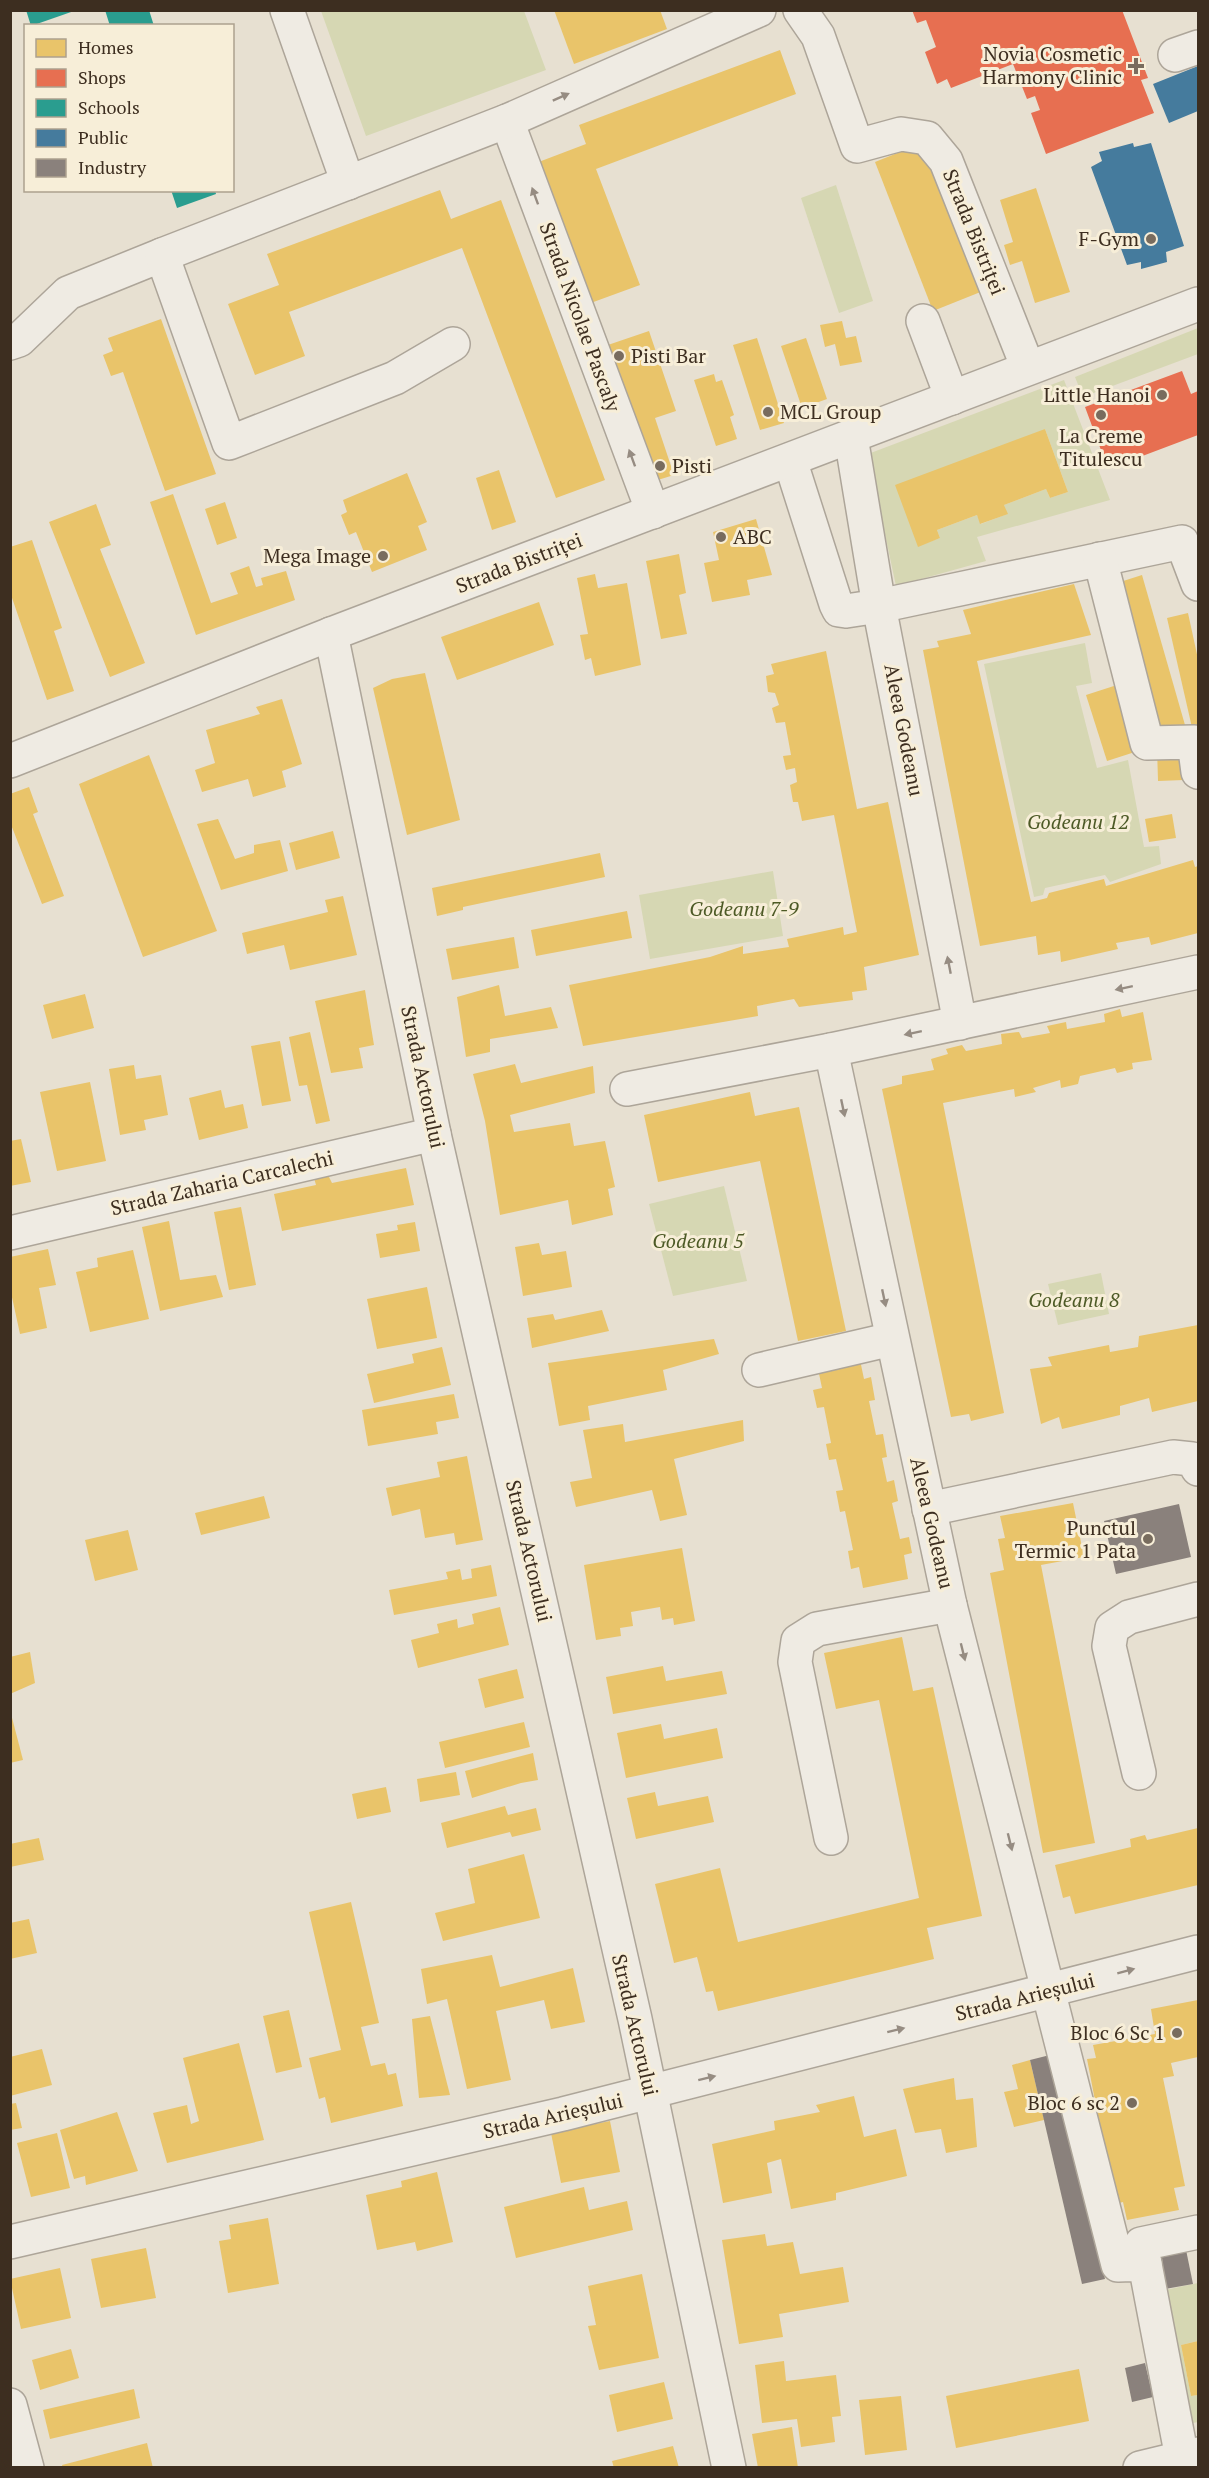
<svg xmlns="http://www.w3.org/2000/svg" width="1209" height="2478" font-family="'PT Serif',serif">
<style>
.green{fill:#d6d7b3;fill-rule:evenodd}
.homes{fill:#e9c46a}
.shops{fill:#e76f51}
.schools{fill:#2a9d8f}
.public{fill:#457b9d}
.industry{fill:#8a817c}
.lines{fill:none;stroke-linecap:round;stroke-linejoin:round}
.minor-casing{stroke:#ada599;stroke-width:36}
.minor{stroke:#efebe3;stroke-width:33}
.oneway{fill:#968c82}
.poi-dot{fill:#786c5e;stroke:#f7eed8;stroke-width:2}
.labels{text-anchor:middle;stroke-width:6;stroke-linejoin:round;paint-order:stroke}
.poi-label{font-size:20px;fill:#3d2e20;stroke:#f7eed8;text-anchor:end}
.street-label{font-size:20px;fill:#3d2e20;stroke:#f7eed8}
.park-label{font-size:20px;font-style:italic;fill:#4d5a26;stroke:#f7eed8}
</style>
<rect width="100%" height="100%" fill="#e7e0d1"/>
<!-- green -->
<g class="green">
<polygon points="321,11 524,11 546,70 366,136"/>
<polygon points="836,185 873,301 839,313 801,198"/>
<polygon points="1198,328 1198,354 1083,397 1075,377"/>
<path d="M1064,380L1110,500L977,537L986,561L896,586L868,454ZM1045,429L1068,492L1050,498L1046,489L1004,505L1007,514L981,524L977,515L937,530L940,538L918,546Z"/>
<polygon points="1085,643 1092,683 1076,686 1097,768 1128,760 1144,847 1159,846 1161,864 1110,882 1105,875 1045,888 1043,895 1034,897 984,664"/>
<polygon points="773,871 783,936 650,959 639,895"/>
<polygon points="724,1186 747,1281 673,1296 649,1204"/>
<polygon points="1101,1273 1109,1314 1058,1325 1048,1284"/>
<polygon points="1198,2283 1198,2341 1181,2345 1191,2396 1198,2395 1198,2422 1178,2426 1151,2293"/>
</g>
<!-- homes -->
<g class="homes">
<polygon points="554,10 660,10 667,29 574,64"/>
<polygon points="780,50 796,94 596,169 640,285 588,304 536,163 586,144 579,125"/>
<polygon points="925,142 983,291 933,311 875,162"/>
<polygon points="1036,188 1070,292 1035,303 1022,261 1010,265 1004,245 1013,242 1000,200"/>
<polygon points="440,190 451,219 501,200 605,480 556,498 462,248 289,312 305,356 255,375 228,304 279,285 267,254"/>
<polygon points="161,319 216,474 165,491 123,372 111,376 103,355 113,351 108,338"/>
<polygon points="842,321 846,338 856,336 862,362 840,366 835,344 825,347 820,325"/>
<polygon points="649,331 676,411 655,418 674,475 648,483 602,347"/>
<polygon points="757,338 784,423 760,430 733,345"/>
<polygon points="806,338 827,399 802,408 781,346"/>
<polygon points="714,374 716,382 722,380 734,415 730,417 737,439 716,446 694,380"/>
<polygon points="1045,429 1068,492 1050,498 1046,489 1004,505 1008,514 980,524 977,515 937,530 940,538 918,547 895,485"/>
<polygon points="499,470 516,522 492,530 476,478"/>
<polygon points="407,473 427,522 418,526 427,550 372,572 356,532 349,535 341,515 347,512 343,500"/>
<polygon points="173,494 211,603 238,594 230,573 249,566 256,587 263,585 261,578 286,571 295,600 196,635 150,502"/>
<polygon points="225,502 237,538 217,545 205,509"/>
<polygon points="96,504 111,545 100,549 145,663 110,677 49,522"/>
<polygon points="756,519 772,575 747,580 750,595 712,602 704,563 719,560 713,532"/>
<polygon points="32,540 62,628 54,631 74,691 47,700 10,592 10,547"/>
<polygon points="679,554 686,593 679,595 687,634 661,639 646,561"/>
<polygon points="595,574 598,588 627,583 641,665 595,676 591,658 585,660 580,635 588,634 577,578"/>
<polygon points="1142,575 1185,725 1160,733 1117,583"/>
<polygon points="1074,584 1091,635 977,661 1031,902 1047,898 1049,893 1104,879 1106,886 1193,860 1195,867 1198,866 1198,933 1151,945 1149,937 1116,943 1118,949 1061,962 1060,951 1038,955 1036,936 980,946 923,650 939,647 937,641 971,634 963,610"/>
<polygon points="539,602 554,645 457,680 441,637"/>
<polygon points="1188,613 1198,659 1198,731 1193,732 1167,618"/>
<polygon points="826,651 857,809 888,802 919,955 864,967 867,990 852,992 853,1000 799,1007 794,999 757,1006 758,1016 583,1046 569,985 710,957 743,946 743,954 789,947 787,939 843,927 844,935 857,932 834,815 802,821 798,802 793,802 790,785 797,782 795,768 786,770 783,756 791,755 785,722 776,723 772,708 779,705 775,693 768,692 766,676 774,674 771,664"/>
<polygon points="425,673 460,820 407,835 373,688 392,679"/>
<polygon points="1117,685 1138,751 1107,761 1086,695"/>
<polygon points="282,699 302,764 282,771 286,787 253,797 248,779 202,792 195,770 215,763 206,730 260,714 256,707"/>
<polygon points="1183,747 1184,780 1158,781 1157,748"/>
<polygon points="149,755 217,931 143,957 79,784"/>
<polygon points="29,787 38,812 33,814 64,896 42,904 10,822 10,794"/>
<polygon points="1172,814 1176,838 1149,842 1145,819"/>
<polygon points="218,819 235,859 254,853 254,845 280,840 288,871 221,890 197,824"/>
<polygon points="333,831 340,858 296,870 289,843"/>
<polygon points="600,853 605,877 463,907 463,910 437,916 432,888"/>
<polygon points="343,896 357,955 290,970 284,945 247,954 242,933 328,912 325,900"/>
<polygon points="627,911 632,938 536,956 531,930"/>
<polygon points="514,937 519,968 452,980 446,949"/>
<polygon points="499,985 505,1016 551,1007 558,1028 490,1039 490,1052 466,1057 457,997"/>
<polygon points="365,990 374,1045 359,1048 363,1068 331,1073 315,1001"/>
<polygon points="85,994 94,1028 52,1039 43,1005"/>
<polygon points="1120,1009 1122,1017 1143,1012 1152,1060 1132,1063 1133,1069 1117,1073 1115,1068 1080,1076 1078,1084 1061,1088 1060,1080 1033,1088 1036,1092 1015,1097 1014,1089 943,1103 1004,1413 971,1421 969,1414 951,1417 882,1089 902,1084 902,1076 934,1070 931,1059 948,1054 946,1049 962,1045 966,1051 1002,1044 1001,1034 1019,1032 1022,1038 1050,1033 1047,1026 1066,1022 1067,1029 1105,1022 1104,1014"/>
<polygon points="310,1032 330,1121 316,1124 307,1085 299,1086 289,1037"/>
<polygon points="280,1041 291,1101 262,1106 251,1046"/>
<polygon points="515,1064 521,1083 593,1066 595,1093 510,1115 514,1132 570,1123 574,1146 605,1141 615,1187 608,1189 613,1215 572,1225 568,1200 500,1215 485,1121 473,1074"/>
<polygon points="134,1065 136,1079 161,1075 168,1115 144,1120 146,1130 120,1135 109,1069"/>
<polygon points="90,1082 106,1161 57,1171 40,1092"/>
<polygon points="221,1090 225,1108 243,1104 248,1128 199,1140 189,1098"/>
<polygon points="750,1092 755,1116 799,1107 846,1331 798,1341 760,1161 658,1182 644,1115"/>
<polygon points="21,1139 31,1182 10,1186 10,1141"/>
<polygon points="406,1168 414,1205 282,1231 274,1194 316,1185 314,1178 328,1175 332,1183"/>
<polygon points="241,1207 256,1285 229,1290 214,1212"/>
<polygon points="169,1221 180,1280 216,1275 223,1297 160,1311 142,1227"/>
<polygon points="415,1222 420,1251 380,1258 376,1234 398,1230 397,1225"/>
<polygon points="539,1243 542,1255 566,1251 572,1287 523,1296 515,1247"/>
<polygon points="48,1249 56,1285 39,1288 47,1328 20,1334 10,1288 10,1257"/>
<polygon points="133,1250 149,1319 90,1332 76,1272 98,1267 97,1258"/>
<polygon points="427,1287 437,1338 377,1349 367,1299"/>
<polygon points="602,1310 609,1331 532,1348 527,1318 553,1314 555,1320"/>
<polygon points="1198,1325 1198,1401 1152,1412 1149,1398 1120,1406 1120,1415 1062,1429 1059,1417 1041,1424 1030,1369 1052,1366 1048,1357 1109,1345 1110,1352 1138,1347 1139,1336"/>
<polygon points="714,1339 719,1354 663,1370 667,1390 588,1406 590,1420 559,1426 548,1363"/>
<polygon points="442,1347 451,1385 374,1403 367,1374 414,1363 412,1354"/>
<polygon points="860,1360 864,1379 871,1377 875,1400 869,1401 876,1435 883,1434 887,1457 882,1458 887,1482 894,1480 898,1501 892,1503 900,1539 909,1537 912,1553 904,1555 908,1579 863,1588 859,1567 851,1569 848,1551 853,1550 845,1511 840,1512 836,1491 843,1490 836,1459 829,1460 826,1444 831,1443 824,1407 817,1408 813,1390 822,1388 818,1369"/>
<polygon points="454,1394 459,1418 436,1422 438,1434 368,1446 362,1410"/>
<polygon points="743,1420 744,1441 674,1459 687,1515 660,1521 652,1490 576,1507 570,1482 592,1478 583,1430 623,1424 625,1442"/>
<polygon points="467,1456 483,1540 456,1545 454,1533 425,1538 420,1509 392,1516 386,1488 440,1477 437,1462"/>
<polygon points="264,1496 270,1518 201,1535 195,1513"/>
<polygon points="1073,1503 1084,1557 1041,1565 1095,1843 1043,1853 990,1573 1004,1570 998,1539 1005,1538 1000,1516"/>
<polygon points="128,1530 138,1570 95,1581 85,1540"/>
<polygon points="682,1548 695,1621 674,1625 673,1618 662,1620 660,1607 631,1612 633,1626 620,1628 621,1636 596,1640 584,1565"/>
<polygon points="491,1565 497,1596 394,1615 389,1590 448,1579 446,1572 460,1569 462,1580 472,1578 471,1569"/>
<polygon points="500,1607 509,1645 418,1668 411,1640 439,1633 437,1624 457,1619 458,1628 474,1624 472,1614"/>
<polygon points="902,1637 913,1691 933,1687 982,1916 927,1928 934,1959 718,2011 713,1991 706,1992 697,1957 674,1963 655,1884 720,1868 738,1942 919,1898 879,1700 836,1709 824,1653"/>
<polygon points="30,1652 35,1683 10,1694 10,1657"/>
<polygon points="663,1666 666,1681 722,1671 727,1694 613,1714 606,1677"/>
<polygon points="517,1669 524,1698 485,1708 478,1679"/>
<polygon points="10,1710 23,1760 10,1763"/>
<polygon points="524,1722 530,1747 445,1768 439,1742"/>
<polygon points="661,1724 664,1739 717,1728 723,1758 626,1778 617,1733"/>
<polygon points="533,1753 538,1780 521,1783 472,1798 465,1771"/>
<polygon points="456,1772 460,1795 420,1802 417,1779"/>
<polygon points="386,1787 391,1812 357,1819 352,1794"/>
<polygon points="655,1792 658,1806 708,1796 714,1822 636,1839 627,1798"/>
<polygon points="505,1806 508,1815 536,1808 541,1830 512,1837 510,1832 447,1848 441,1823"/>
<polygon points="1198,1828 1198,1885 1075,1914 1070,1896 1063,1898 1055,1865 1131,1847 1130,1839 1145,1835 1147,1840"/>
<polygon points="39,1838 44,1860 10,1867 10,1844"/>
<polygon points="524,1854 540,1918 443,1941 435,1913 475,1903 468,1869"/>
<polygon points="351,1902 379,2023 361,2027 371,2066 385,2063 388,2075 396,2073 403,2106 331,2123 325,2097 319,2099 309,2058 341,2050 309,1912"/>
<polygon points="29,1919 37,1953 10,1959 10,1923"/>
<polygon points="492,1955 500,1987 573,1968 585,2022 551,2029 544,2000 496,2011 511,2080 467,2089 447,1999 427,2004 421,1969"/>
<polygon points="1198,2000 1198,2057 1171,2063 1174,2076 1163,2078 1185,2186 1174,2188 1179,2210 1127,2220 1123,2202 1115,2204 1087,2059 1096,2058 1093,2045 1155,2034 1151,2009"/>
<polygon points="289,2010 302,2067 276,2073 263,2016"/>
<polygon points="430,2016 450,2095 419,2098 412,2019"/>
<polygon points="239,2043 264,2140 167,2163 153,2113 187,2105 191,2124 199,2121 183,2058"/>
<polygon points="42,2049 52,2085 10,2096 10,2057"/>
<polygon points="1030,2060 1044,2120 1014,2127 1004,2092 1018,2089 1012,2065"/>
<polygon points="954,2078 956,2100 973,2098 977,2147 946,2153 941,2129 915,2133 903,2089"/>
<polygon points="854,2096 864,2137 896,2129 907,2176 836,2193 836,2200 791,2209 781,2159 767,2163 772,2193 723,2203 712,2144 775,2130 774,2121 820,2112 816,2105"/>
<polygon points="16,2103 22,2128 10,2130 10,2104"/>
<polygon points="117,2112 138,2171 86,2185 85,2176 74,2179 60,2130"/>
<polygon points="610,2121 620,2172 561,2183 551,2133"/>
<polygon points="57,2133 70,2188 31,2197 17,2143"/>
<polygon points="437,2172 453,2242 417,2251 415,2242 377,2250 366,2195 402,2187 401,2181"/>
<polygon points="584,2187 589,2210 627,2201 633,2230 516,2258 504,2207"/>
<polygon points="268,2218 279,2284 228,2293 219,2241 231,2239 229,2225"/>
<polygon points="765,2234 767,2246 793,2242 800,2274 843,2267 849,2302 779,2314 783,2337 739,2344 722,2240"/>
<polygon points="146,2248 156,2298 101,2308 91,2259"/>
<polygon points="60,2268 71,2318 21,2329 10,2279"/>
<polygon points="642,2274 659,2358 599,2370 588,2326 596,2325 588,2286"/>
<polygon points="1198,2341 1198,2395 1191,2396 1181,2345"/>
<polygon points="71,2349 79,2378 40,2390 32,2360"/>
<polygon points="784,2361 786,2381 836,2375 841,2416 832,2417 835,2442 801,2447 797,2419 762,2423 755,2365"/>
<polygon points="1079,2369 1089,2421 956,2448 946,2396"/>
<polygon points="664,2382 673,2419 617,2432 609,2395"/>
<polygon points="134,2389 140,2418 50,2439 43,2410"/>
<polygon points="901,2396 907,2450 865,2455 859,2400"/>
<polygon points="792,2427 798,2468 758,2468 752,2434"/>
<polygon points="147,2443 153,2468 63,2468 62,2465"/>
<polygon points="673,2446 679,2468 614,2468 612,2461"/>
</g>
<!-- shops -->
<g class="shops">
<polygon points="912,10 1122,10 1148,78 1141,80 1154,113 1046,154 1031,113 1040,110 1035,96 1027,99 1013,64 951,88 947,79 937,84 925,52 936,47 926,20 917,23"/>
<polygon points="1182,371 1191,394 1198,391 1198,435 1108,469 1085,407"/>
</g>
<!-- schools -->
<g class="schools">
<polygon points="26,10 74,10 74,11 31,26"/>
<polygon points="105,10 149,10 154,26 110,26"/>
<polygon points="171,190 215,190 216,194 177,208"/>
</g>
<!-- public -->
<g class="public">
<polygon points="1198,66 1198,111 1169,123 1153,84"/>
<polygon points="1133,143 1134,147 1151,143 1184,246 1166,252 1167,262 1141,269 1141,262 1127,265 1091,167 1102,161 1099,152"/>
</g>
<!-- industry -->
<g class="industry">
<polygon points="1179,1504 1191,1557 1116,1574 1104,1521"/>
<polygon points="1054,2054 1105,2279 1082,2284 1030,2060"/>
<polygon points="1184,2240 1193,2284 1165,2289 1157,2246"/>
<polygon points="1145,2363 1153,2397 1132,2402 1125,2368"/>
</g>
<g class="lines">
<!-- minor casing -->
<g class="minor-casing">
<g id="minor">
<polyline points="287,10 348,183"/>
<polyline points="800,10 818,36 857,146 901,134 927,138 946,161 1028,368"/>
<polyline points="1175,55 1198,47"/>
<polyline points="507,121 653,512"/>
<polyline points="923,321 952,398"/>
<polyline points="10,343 19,340 68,293 162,255"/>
<polyline points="453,344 395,378 229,443 162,255 507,121 759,10"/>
<polyline points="851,437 879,606 960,1023"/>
<polyline points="790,460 836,604 839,610 846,611 879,606 1182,542 1198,584"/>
<polyline points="1100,559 1147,743 1194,742 1198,772"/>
<polyline points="331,634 434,1134 635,2019 729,2468"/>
<polyline points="10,761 331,634 1198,304"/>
<polyline points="831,1050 950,1605 1118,2265 1145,2264 1182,2458"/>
<polyline points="627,1089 831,1050 1198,972"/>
<polyline points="10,1233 434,1134"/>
<polyline points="759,1370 892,1339"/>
<polyline points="929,1509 1173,1457 1192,1459 1198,1469"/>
<polyline points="1139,1773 1109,1646 1112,1628 1129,1617 1198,1599"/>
<polyline points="831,1838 795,1662 798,1641 817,1629 950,1605"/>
<polyline points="10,2242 563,2114 1198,1952"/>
<polyline points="1145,2264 1141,2244 1198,2232"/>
<polyline points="10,2405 27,2468"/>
<polyline points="1140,2468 1198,2454"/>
</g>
</g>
<!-- minor -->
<use href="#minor" class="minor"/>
</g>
<!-- one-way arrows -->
<defs><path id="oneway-solid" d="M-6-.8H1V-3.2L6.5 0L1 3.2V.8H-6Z" transform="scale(1.5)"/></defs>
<g class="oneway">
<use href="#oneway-solid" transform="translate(561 97) rotate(-24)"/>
<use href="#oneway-solid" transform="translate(535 196) rotate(-110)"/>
<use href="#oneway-solid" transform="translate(632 458) rotate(-110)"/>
<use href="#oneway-solid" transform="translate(949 965) rotate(-101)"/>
<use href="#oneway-solid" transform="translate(1124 988) rotate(168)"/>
<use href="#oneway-solid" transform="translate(913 1033) rotate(168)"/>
<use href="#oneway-solid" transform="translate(843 1108) rotate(78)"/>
<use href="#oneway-solid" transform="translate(884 1298) rotate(78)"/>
<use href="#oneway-solid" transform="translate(963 1652) rotate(76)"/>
<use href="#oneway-solid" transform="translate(1010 1842) rotate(76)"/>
<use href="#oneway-solid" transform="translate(1126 1971) rotate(-15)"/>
<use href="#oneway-solid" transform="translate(896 2030) rotate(-14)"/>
<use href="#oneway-solid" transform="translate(707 2078) rotate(-14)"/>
</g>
<!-- markers -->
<g class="poi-dot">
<path d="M1133 57h6v6h6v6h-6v6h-6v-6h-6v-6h6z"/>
<circle cx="1151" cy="239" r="6"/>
<circle cx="619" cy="356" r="6"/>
<circle cx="1162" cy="395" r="6"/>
<circle cx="768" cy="412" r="6"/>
<circle cx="1101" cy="415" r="6"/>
<circle cx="660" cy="466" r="6"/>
<circle cx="721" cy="537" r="6"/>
<circle cx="383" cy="556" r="6"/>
<circle cx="1148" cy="1539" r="6"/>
<circle cx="1177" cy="2033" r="6"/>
<circle cx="1132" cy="2103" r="6"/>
</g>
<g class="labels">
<!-- poi labels -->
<g class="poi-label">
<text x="1122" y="61">Novia Cosmetic<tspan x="1122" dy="23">Harmony Clinic</tspan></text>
<text x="1139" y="246">F-Gym</text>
<text x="631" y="363" text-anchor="start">Pisti Bar</text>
<text x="1150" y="402">Little Hanoi</text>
<text x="780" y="419" text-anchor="start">MCL Group</text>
<text x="1101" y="443" text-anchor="middle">La Creme<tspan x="1101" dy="23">Titulescu</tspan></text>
<text x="672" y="473" text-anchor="start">Pisti</text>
<text x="733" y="544" text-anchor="start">ABC</text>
<text x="371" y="563">Mega Image</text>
<text x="1136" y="1535">Punctul<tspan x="1136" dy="23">Termic 1 Pata</tspan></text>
<text x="1165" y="2040">Bloc 6 Sc 1</text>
<text x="1120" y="2110">Bloc 6 sc 2</text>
</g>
<!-- street labels -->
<g class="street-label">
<text transform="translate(974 232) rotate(68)" y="7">Strada Bistriței</text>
<text transform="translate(580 317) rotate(70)" y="7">Strada Nicolae Pascaly</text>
<text transform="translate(519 563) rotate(-21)" y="7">Strada Bistriței</text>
<text transform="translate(904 730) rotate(79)" y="7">Aleea Godeanu</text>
<text transform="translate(423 1077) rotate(78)" y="7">Strada Actorului</text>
<text transform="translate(222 1183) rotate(-13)" y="7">Strada Zaharia Carcalechi</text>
<text transform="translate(932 1523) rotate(77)" y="7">Aleea Godeanu</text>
<text transform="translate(529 1551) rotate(77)" y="7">Strada Actorului</text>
<text transform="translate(1025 1997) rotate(-14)" y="7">Strada Arieșului</text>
<text transform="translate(635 2025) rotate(77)" y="7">Strada Actorului</text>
<text transform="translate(553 2116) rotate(-13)" y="7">Strada Arieșului</text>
</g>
<!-- park labels -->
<g class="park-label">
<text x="1078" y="829">Godeanu 12</text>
<text x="744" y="916">Godeanu 7-9</text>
<text x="698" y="1248">Godeanu 5</text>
<text x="1074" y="1307">Godeanu 8</text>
</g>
</g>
<!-- border -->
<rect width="1209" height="2478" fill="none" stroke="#3d2e20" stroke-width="24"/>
<!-- legend -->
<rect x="24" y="24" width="210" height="168" fill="#f7eed8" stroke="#ada18e" stroke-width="1.5"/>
<rect x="36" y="39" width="30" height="18" fill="#e9c46a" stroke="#ada18e" stroke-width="1.5"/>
<text x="78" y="54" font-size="18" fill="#3d2e20">Homes</text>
<rect x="36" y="69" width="30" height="18" fill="#e76f51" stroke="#ada18e" stroke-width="1.5"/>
<text x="78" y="84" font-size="18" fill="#3d2e20">Shops</text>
<rect x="36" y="99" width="30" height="18" fill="#2a9d8f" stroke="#ada18e" stroke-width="1.5"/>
<text x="78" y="114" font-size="18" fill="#3d2e20">Schools</text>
<rect x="36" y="129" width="30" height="18" fill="#457b9d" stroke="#ada18e" stroke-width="1.5"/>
<text x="78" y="144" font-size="18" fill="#3d2e20">Public</text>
<rect x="36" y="159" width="30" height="18" fill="#8a817c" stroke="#ada18e" stroke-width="1.5"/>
<text x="78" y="174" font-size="18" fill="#3d2e20">Industry</text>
</svg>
